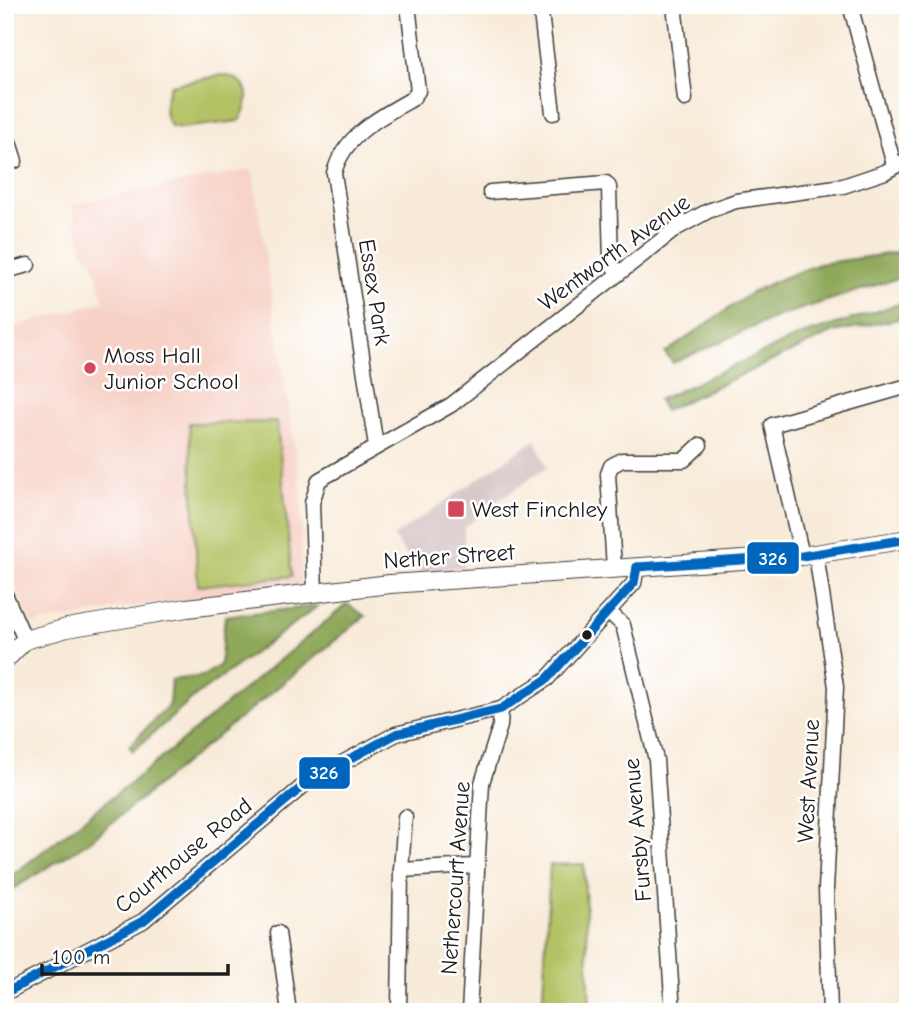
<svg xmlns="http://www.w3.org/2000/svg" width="913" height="1017" font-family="'Comic Neue',sans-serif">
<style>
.built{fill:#f7d1c6}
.industrial{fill:#d2bfbf}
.green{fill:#b4c265;stroke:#686f40;stroke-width:2}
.forest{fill:#8fa85a;stroke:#56623b;stroke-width:2}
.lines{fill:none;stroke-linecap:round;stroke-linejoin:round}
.minor-casing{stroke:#3d3b38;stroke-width:17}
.tertiary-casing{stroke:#3d3b38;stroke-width:20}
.minor{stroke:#fff;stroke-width:14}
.tertiary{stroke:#fff;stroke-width:18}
.bus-1-casing{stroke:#fff;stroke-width:14}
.bus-1{stroke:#0065bd;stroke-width:9}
.poi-dot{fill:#d1495b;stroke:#fff;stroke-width:2.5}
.bus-dot{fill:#1c1c1c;stroke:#fff;stroke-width:2.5}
.labels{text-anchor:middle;stroke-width:5;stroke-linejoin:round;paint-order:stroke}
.street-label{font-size:23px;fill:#1c1c1c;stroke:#fff}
.poi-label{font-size:23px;fill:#1c1c1c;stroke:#fff;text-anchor:start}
.line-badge{stroke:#fff;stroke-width:2.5}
.badge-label{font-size:19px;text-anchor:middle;font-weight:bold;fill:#fff}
</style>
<rect width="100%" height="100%" fill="#fff"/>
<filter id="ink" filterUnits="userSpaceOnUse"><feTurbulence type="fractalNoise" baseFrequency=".0143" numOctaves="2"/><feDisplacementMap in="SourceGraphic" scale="14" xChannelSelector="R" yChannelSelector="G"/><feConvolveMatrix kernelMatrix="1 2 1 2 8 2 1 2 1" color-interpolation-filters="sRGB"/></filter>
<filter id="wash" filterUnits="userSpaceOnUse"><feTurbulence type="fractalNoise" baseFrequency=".00686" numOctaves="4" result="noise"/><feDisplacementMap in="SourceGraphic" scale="28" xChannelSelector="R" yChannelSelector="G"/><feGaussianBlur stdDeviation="1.57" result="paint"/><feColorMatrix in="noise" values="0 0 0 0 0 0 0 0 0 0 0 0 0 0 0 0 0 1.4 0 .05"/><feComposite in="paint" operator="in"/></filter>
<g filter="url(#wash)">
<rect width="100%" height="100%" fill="#f8ead8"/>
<!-- built -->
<polygon class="built" points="252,169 302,496 301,586 129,607 32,624 5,562 5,330 104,301 92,258 83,252 72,204"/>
<!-- industrial -->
<polygon class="industrial" points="535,440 547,467 495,503 464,528 464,567 420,572 393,537"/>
<!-- green -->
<g class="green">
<path d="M223,75C251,80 252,99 239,121L181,128L171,126C162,114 165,98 171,85Z"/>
<polygon points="277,422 292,576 198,586 189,423"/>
<polygon points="584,864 590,1012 542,1012 550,865"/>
</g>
<!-- forest -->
<g class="forest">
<polygon points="908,251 908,275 776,317 673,363 665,353 754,291 785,277 819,264"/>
<polygon points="908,301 908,317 834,332 664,411 658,400 799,336"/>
<polygon points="347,604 365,616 87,843 5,894 5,881 148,769"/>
<polygon points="318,606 197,695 133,751 129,746 169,705 171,680 203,676 220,665 225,616"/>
</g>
</g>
<g filter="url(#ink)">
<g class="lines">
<!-- minor casing -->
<g class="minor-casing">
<g id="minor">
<polyline points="540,5 553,113"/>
<polyline points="674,5 685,99"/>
<polyline points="850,5 894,165"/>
<polyline points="5,129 15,161 5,163"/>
<polyline points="490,192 606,183 609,187 611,263 618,273"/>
<polyline points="5,271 28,265"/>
<path d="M376,446L334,173C344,135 380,117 412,99L418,91L408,5"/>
<polyline points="816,554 836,687 826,889 830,1012"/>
<polyline points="802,556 772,425 908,386"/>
<polyline points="614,568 608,474 611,466 622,460 684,460 700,445"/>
<polyline points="315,593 312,503 319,480 451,405 677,228 708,211 736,201 843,186 885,172 908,159"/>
<polyline points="5,594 25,640"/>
<polyline points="609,612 623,625 656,760 673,1012"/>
<polyline points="401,870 474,866"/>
<polyline points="278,933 289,1012"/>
<polyline points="5,993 143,921 309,781 396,734 501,709 547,679 634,583 637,567"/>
<polyline points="399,1012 401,870 405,817"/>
<polyline points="469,1012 482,783 500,726 501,709"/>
</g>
</g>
<!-- tertiary casing -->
<g class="tertiary-casing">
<polyline id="tertiary" points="5,660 25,640 67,628 187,608 390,584 802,556 908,539"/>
</g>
<!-- minor -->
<use href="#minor" class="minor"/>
<!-- tertiary -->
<use href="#tertiary" class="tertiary"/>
<!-- bus-1 casing -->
<g class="bus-1-casing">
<g id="bus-1">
<polyline points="637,567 802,556 908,539"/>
<polyline points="5,993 143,921 309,781 396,734 501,709 547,679 634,583 637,567"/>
</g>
</g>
<!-- bus-1 -->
<use href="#bus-1" class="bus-1"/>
</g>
</g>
<!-- markers -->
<g class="poi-dot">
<circle cx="90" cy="368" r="7"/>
<rect x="447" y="500" width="18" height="18" rx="3.5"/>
</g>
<circle class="bus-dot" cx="587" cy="635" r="6"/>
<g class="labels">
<!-- street labels -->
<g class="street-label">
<text transform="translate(614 252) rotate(-36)" y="8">Wentworth Avenue</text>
<text transform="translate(375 292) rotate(81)" y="8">Essex Park</text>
<text transform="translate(449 556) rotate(-4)" y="8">Nether Street</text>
<text transform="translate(808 781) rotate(-87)" y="8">West Avenue</text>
<text transform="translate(637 830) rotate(-95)" y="8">Fursby Avenue</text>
<text transform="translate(183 855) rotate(-39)" y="8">Courthouse Road</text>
<text transform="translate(455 878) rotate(-86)" y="8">Nethercourt Avenue</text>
</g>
<!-- poi labels -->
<g class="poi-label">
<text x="104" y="363">Moss Hall<tspan x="104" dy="26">Junior School</tspan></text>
<text x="472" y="517">West Finchley</text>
</g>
</g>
<g class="line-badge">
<rect x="746" y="541" width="54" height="34" rx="7" fill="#0065bd"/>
<rect x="298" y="756" width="53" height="34" rx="7" fill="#0065bd"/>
</g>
<g class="badge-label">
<text x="773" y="565">326</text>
<text x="324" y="779">326</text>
</g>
<!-- margin -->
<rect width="913" height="1017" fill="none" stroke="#fff" stroke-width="28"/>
<!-- scale -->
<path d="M42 964v10h186v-10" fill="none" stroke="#1c1c1c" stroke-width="3.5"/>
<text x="52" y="964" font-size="21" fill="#1c1c1c" stroke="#ffffff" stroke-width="5" paint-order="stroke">100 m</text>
</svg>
